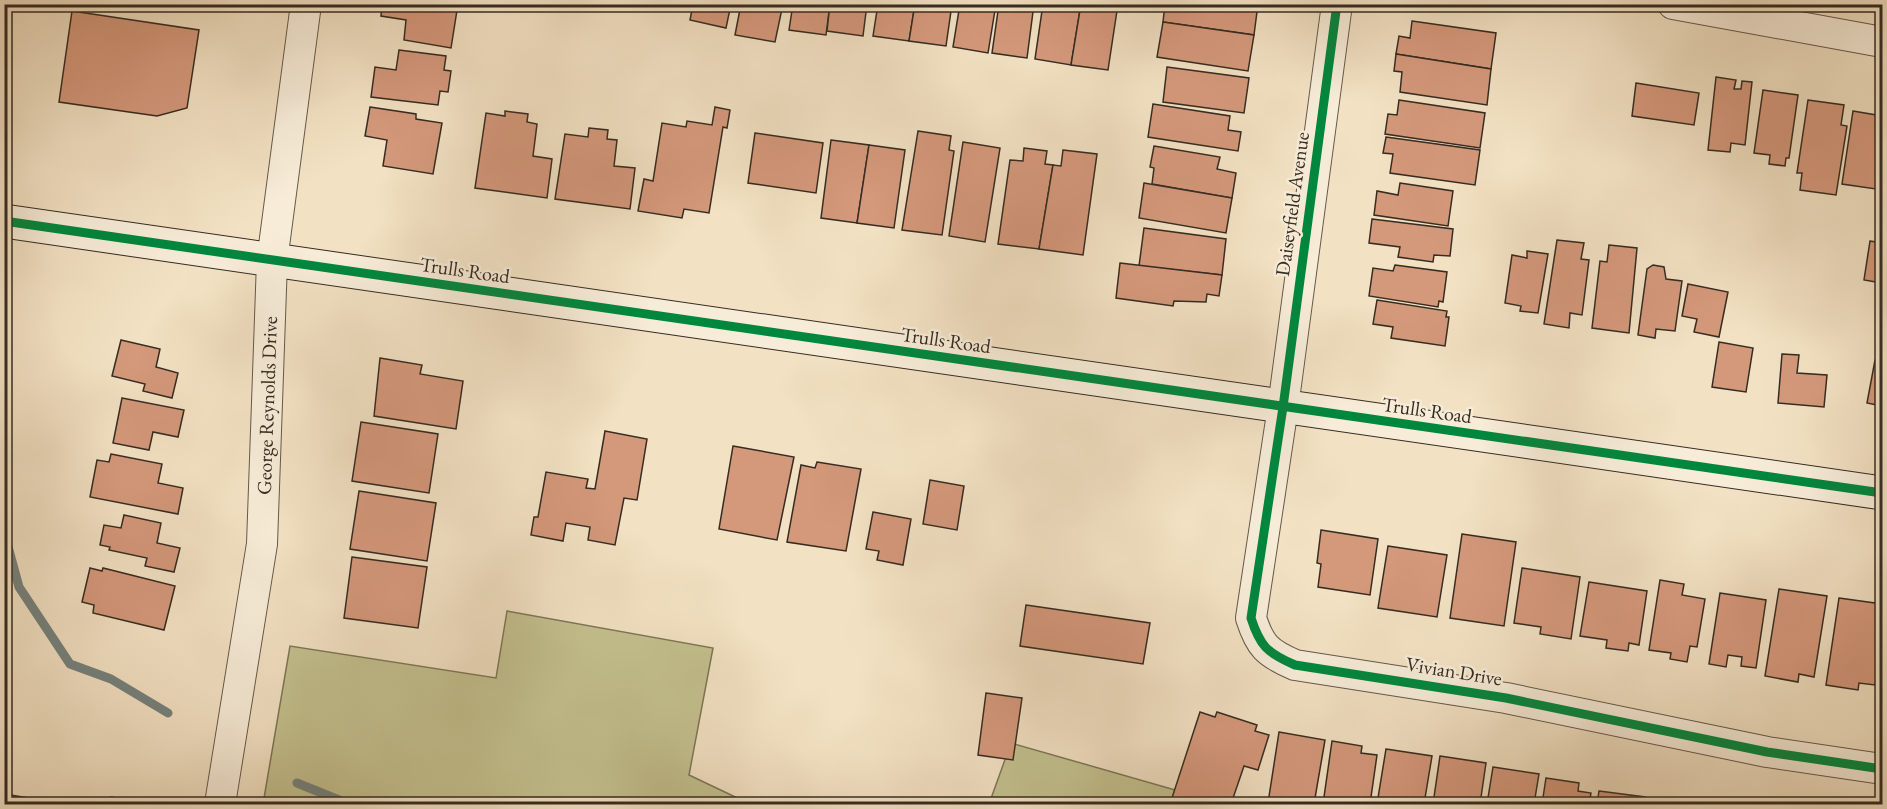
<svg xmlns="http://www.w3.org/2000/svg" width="1887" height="809" font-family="'EB Garamond',serif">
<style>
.green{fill:#c3c08e;stroke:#7c7658;stroke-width:1.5}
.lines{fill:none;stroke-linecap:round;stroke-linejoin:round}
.stream{stroke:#75827f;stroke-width:9}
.building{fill:#d4987b;stroke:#352c22;stroke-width:1.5}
.street-casing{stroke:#64594a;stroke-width:32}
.secondary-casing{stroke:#352c22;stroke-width:35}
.street{stroke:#f7ecd8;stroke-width:30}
.secondary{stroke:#f7ecd8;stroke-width:33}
.cycleway-casing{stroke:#f7ecd8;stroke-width:13}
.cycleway{stroke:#00873e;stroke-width:9}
.labels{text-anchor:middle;stroke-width:5;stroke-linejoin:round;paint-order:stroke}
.street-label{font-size:20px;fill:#352c22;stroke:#f7ecd8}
</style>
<rect width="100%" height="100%" fill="#f2e1c3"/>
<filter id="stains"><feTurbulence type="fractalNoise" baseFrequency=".00333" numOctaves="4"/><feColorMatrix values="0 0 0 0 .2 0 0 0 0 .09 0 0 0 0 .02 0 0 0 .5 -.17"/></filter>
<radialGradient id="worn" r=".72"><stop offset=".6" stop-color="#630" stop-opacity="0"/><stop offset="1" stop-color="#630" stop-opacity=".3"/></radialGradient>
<!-- green -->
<g class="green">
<polygon points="507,611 713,648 689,775 750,804 263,804 290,646 496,678"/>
<polygon points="1011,743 1224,804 989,804"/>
</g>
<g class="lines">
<!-- stream -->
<g class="stream">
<polyline points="4,532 19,587 70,664 111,679 168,713"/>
<polyline points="297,783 349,804"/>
</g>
</g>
<!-- building -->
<g class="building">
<polygon points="382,4 458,4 451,48 404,40 406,20 381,16"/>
<polygon points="693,4 731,4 726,28 690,20"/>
<polygon points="741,4 783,4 775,42 735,35"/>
<polygon points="793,4 830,4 826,35 789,30"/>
<polygon points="830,4 867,4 863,36 827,31"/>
<polygon points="878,4 915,4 909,41 873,36"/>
<polygon points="915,4 952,4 946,46 909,41"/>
<polygon points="960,4 996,4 988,53 953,47"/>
<polygon points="999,4 1034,4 1027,58 992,53"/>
<polygon points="1043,4 1081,4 1071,65 1035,59"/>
<polygon points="1081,4 1118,4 1108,70 1071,65"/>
<polygon points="1165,4 1258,4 1254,35 1163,22"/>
<polygon points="72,11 199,30 187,108 157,116 59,102"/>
<polygon points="1412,21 1496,33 1491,69 1396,54 1399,36 1410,38"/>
<polygon points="1163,22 1254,35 1248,71 1157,57"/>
<polygon points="399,50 446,56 444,70 451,71 448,92 440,91 438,105 371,97 375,67 396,70"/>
<polygon points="1396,54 1491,69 1487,105 1400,92 1402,72 1394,71"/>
<polygon points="1167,67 1249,78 1244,113 1163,102"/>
<polygon points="1716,77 1736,80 1734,89 1741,89 1742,81 1752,82 1745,145 1731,143 1730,152 1708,150"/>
<polygon points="1636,83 1699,93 1694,125 1632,116"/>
<polygon points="1763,90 1798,95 1789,158 1786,158 1785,166 1769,164 1770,155 1754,153"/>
<polygon points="1399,100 1485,113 1480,148 1385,134 1388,114 1397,115"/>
<polygon points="1808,100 1844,105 1841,125 1847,126 1836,195 1800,190 1802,173 1797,173"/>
<polygon points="1153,104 1230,116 1228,130 1241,132 1238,151 1148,137"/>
<polygon points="370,107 416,114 416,119 442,123 433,174 383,166 387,140 365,136"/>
<polygon points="715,107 730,110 727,128 723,127 709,213 684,209 682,218 638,211 644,179 653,181 662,123 686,127 687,121 712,125"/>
<polygon points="505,111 528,114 527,122 537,124 533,156 552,159 547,198 475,188 486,113 505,116"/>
<polygon points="1853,111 1882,116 1882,148 1876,189 1842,184"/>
<polygon points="589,128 608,130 607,139 617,140 614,166 635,168 630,209 555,199 565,134 588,137"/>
<polygon points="918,131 951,136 949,150 954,151 942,235 902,230"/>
<polygon points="755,133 823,143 816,193 748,183"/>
<polygon points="1386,137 1480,150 1475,185 1390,173 1393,154 1383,153"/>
<polygon points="831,140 869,145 857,223 821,218"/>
<polygon points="963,142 1000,148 985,242 949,236"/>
<polygon points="869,145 905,150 894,228 857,223"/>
<polygon points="1154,146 1220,157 1217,169 1236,173 1232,198 1152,184 1154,168 1150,167"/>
<polygon points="1024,148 1047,151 1045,164 1053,165 1039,249 998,244 1010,160 1023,161"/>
<polygon points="1063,150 1097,154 1083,255 1039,249 1053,165 1061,166"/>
<polygon points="1144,183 1232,198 1226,233 1139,218"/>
<polygon points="1400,183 1453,191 1448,226 1374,215 1377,191 1398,195"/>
<polygon points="1372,219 1453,229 1450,256 1434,255 1433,262 1398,257 1400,247 1369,243"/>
<polygon points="1144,228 1226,239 1222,275 1139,266"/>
<polygon points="1557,240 1584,243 1581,259 1589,260 1582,315 1570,313 1569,328 1544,324"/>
<polygon points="1870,241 1882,243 1882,283 1864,280"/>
<polygon points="1609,245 1637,248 1629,333 1592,328 1600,261 1607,262"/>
<polygon points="1527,251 1548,254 1538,313 1520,311 1521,306 1505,303 1512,255 1527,258"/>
<polygon points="1120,263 1222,275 1219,296 1207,294 1206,302 1174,301 1173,306 1116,298"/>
<polygon points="1395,265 1447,272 1443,302 1439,301 1438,307 1369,296 1373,268 1393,271"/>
<polygon points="1653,265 1664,267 1666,279 1682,281 1675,331 1656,329 1655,338 1638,335 1647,269"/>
<polygon points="1688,284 1728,292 1719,337 1694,332 1697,319 1682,316"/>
<polygon points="1377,300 1447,311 1446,317 1449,317 1445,346 1391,338 1393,327 1373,324"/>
<polygon points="121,340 160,349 156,367 178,373 172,398 143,391 145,384 112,376"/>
<polygon points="1719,342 1753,348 1746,392 1712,387"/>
<polygon points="1782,354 1799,355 1797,373 1827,375 1824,407 1778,403"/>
<polygon points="380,358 422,365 420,374 463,381 456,429 374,416"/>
<polygon points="1875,360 1882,361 1882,406 1867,403"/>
<polygon points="122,398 184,410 178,437 153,432 149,450 113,443"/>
<polygon points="361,422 438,434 429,493 352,481"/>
<polygon points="605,431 647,439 637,500 624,498 615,545 588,540 590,527 566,523 563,541 531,535 534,517 538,517 546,472 588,479 586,488 595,489"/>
<polygon points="733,446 794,457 777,540 719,529"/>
<polygon points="111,454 162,464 158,483 183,488 178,514 90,497 97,460 109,462"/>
<polygon points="817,462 861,469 846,551 787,542 801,465 815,468"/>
<polygon points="930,480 964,486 957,530 923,524"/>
<polygon points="359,491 436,503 427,561 350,549"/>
<polygon points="873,512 911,519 903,565 877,560 879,551 866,549"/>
<polygon points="124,515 161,523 157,543 180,548 174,572 145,566 147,558 109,550 110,547 100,545 104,525 121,528"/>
<polygon points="1321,530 1378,539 1370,595 1318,587 1321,564 1317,563"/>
<polygon points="1462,534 1516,542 1504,626 1450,618"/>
<polygon points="1388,546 1447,555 1437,617 1378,608"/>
<polygon points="352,557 427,567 418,628 344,618"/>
<polygon points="90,568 102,571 103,568 175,586 164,630 93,613 94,605 82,602"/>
<polygon points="1522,568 1580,577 1571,639 1540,634 1541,627 1514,623"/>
<polygon points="1660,580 1684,584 1682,595 1705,599 1697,647 1690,646 1687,662 1670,659 1671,653 1649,650"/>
<polygon points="1589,582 1647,591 1639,645 1629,643 1628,651 1606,648 1607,640 1580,636"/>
<polygon points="1779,589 1827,596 1814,677 1799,674 1798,682 1765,676"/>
<polygon points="1720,593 1766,600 1756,668 1741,666 1742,657 1728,655 1726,667 1709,664"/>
<polygon points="1839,598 1882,604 1882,635 1875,685 1859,683 1858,690 1826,685"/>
<polygon points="1026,605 1150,623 1143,664 1020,646"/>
<polygon points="986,693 1022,698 1013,760 978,755"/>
<polygon points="1200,712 1215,717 1217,712 1257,725 1255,731 1269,735 1258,770 1244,766 1231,804 1170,804"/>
<polygon points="1279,732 1325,740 1314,804 1268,803"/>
<polygon points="1332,741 1362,746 1361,753 1377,755 1370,804 1323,804"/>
<polygon points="1386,749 1432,756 1424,804 1377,804"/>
<polygon points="1440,756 1486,763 1480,804 1433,804"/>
<polygon points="1493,767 1539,774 1534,804 1487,804"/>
<polygon points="1546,778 1579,783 1578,791 1591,793 1589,804 1542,804"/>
<polygon points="1599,791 1645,797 1644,804 1597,804"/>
<polygon points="4,794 60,803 66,804 4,804"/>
<polygon points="111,797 142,803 142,804 109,804"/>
</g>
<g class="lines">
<!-- street casing -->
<g class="street-casing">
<g id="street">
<path d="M1337,4L1283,407L1251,618C1260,646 1267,653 1295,665L1506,698L1767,752L1882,769"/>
<polyline points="1673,4 1882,42"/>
<path id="s1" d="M220,804L262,544L272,261L306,4"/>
</g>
</g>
<!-- secondary casing -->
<g class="secondary-casing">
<polyline id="secondary" points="4,221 1882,493"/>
</g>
<!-- street -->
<use href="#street" class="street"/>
<!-- secondary -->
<use href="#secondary" class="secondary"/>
<!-- cycleway casing -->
<g class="cycleway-casing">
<g id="cycleway">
<path d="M1337,4L1283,407L1251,618C1260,646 1267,653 1295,665L1506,698L1767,752L1882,769"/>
<polyline points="4,221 1882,493"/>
</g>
</g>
<!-- cycleway -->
<use href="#cycleway" class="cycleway"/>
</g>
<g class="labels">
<!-- street labels -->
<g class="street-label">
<text transform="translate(1292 204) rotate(-82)" y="7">Daiseyfield Avenue</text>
<text transform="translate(465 270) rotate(8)" y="7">Trulls Road</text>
<text transform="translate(946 340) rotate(8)" y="7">Trulls Road</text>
<text dy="7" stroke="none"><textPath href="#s1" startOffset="402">George Reynolds Drive</textPath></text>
<text transform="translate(1427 410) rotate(8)" y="7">Trulls Road</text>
<text transform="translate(1454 671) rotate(9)" y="7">Vivian Drive</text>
</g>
</g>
<!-- margin -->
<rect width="1887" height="809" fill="none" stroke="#f2e1c3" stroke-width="24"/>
<rect x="6" y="6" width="1875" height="797" fill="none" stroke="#352c22" stroke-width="3"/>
<rect x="12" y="12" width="1863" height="785" fill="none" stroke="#352c22" stroke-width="1.5"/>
<rect width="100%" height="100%" filter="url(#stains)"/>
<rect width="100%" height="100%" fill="url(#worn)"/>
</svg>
